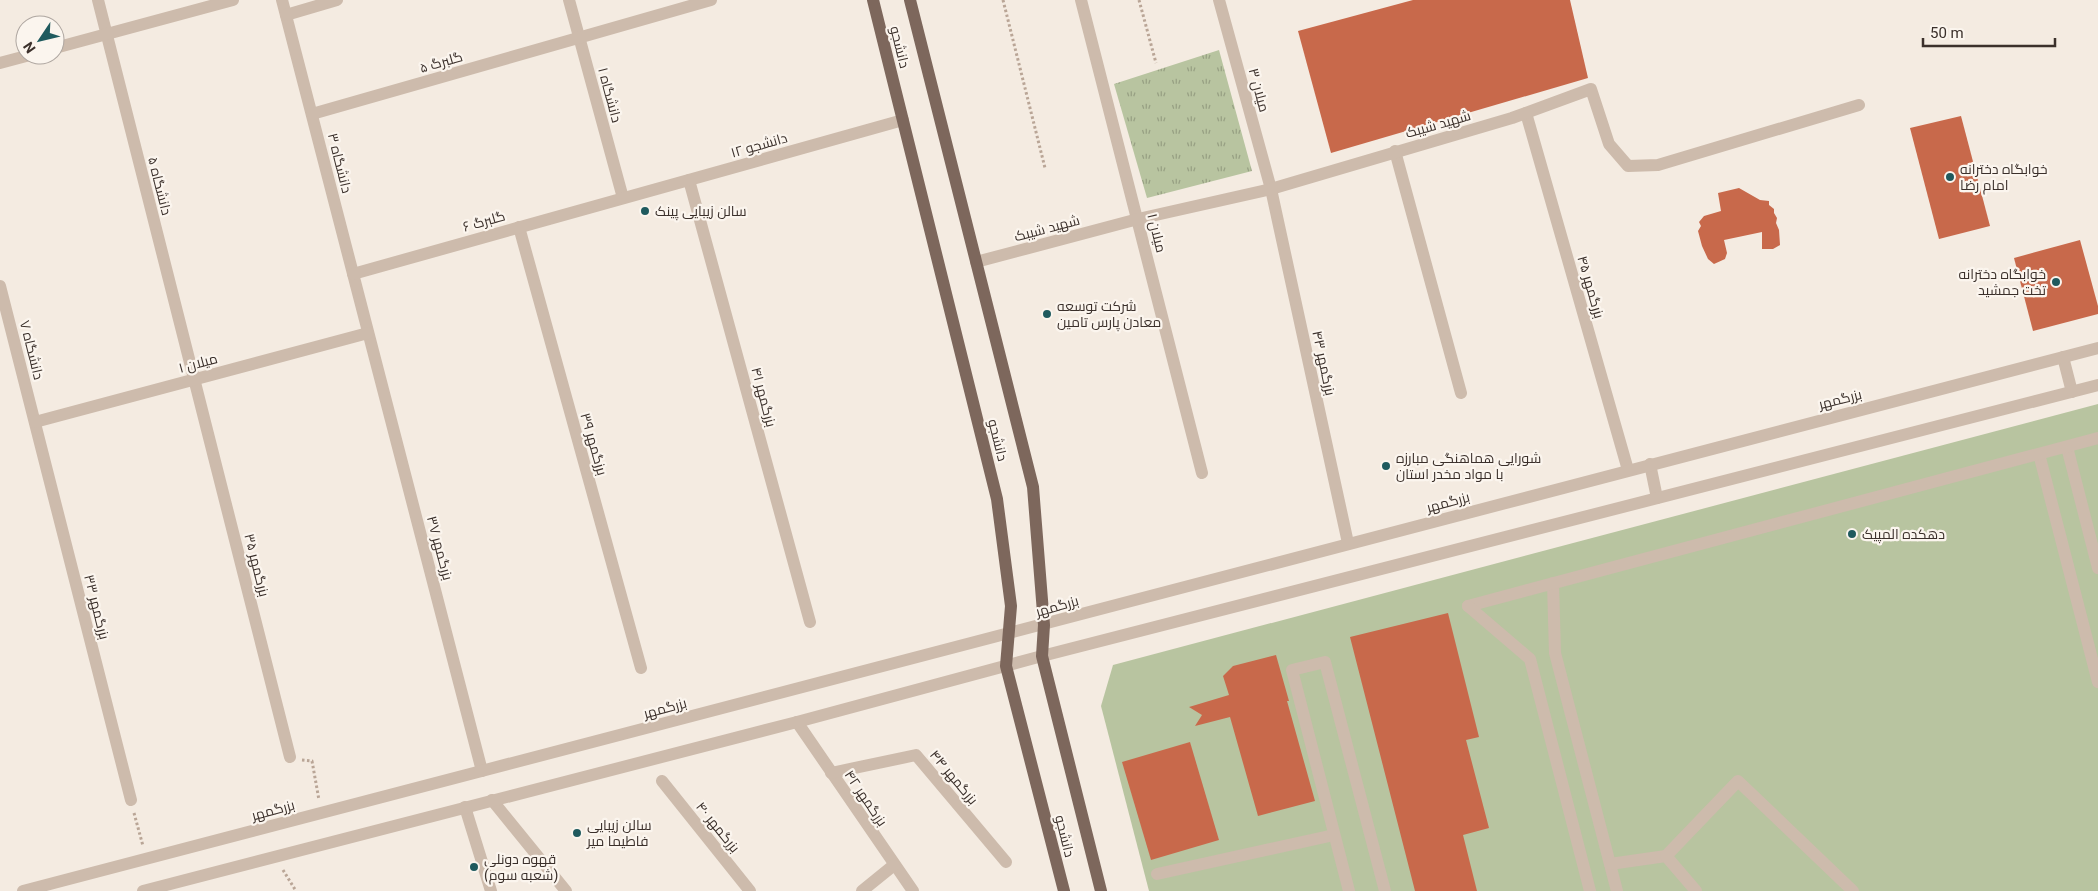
<svg xmlns="http://www.w3.org/2000/svg" width="2098" height="891" font-family="Roboto,Cairo,sans-serif">
<style>
.grass{fill:url(#grass-tufts)}
.garden{fill:#b8c4a0}
.building{fill:#c8694b}
.lines{fill:none;stroke-linecap:round;stroke-linejoin:round}
.path{stroke:#b9a596;stroke-width:3;stroke-dasharray:2.5 2.5;stroke-linecap:butt}
.minor{stroke:#cdbbac;stroke-width:12}
.major{stroke:#7d675c;stroke-width:12}
.poi-dot{fill:#1f5a5e;stroke:#fbf5ee;stroke-width:2}
.labels{text-anchor:middle;stroke-width:4.5;stroke-linejoin:round;paint-order:stroke}
.street-label{font-size:14px;fill:#3b302b;stroke:#fbf5ee}
.poi-label{font-size:14px;fill:#3b302b;stroke:#fbf5ee;text-anchor:start}
</style>
<defs>
<pattern id="grass-tufts" width="24" height="20" patternUnits="userSpaceOnUse" patternTransform="scale(1.25)"><rect width="24" height="20" fill="#b8c4a0"/><path d="M3 7l-1-3M5 7V3M7 7l1-3M15 17l-1-3M17 17v-4M19 17l1-3" fill="none" stroke="#97a083"/></pattern>
</defs>
<rect width="100%" height="100%" fill="#f4ebe1"/>
<!-- grass -->
<polygon class="grass" points="1219,50 1252,171 1147,198 1114,84"/>
<!-- garden -->
<polygon class="garden" points="2098,404 2098,891 1149,891 1101,706 1113,665"/>
<!-- building -->
<g class="building">
<polygon points="1413,0 1570,0 1588,78 1331,153 1298,31"/>
<polygon points="1961,116 1990,226 1939,239 1910,128"/>
<polygon points="1739,188 1760,200 1769,201 1769,205 1774,209 1774,213 1777,218 1776,223 1779,230 1780,245 1773,249 1762,249 1762,232 1724,240 1727,253 1725,259 1714,264 1708,259 1702,246 1698,231 1701,226 1699,222 1704,216 1721,211 1718,193"/>
<polygon points="2080,240 2098,306 2098,314 2033,331 2014,258"/>
<polygon points="1448,613 1479,737 1466,740 1489,828 1463,835 1477,891 1415,891 1350,637"/>
<polygon points="1276,655 1289,701 1287,701 1315,801 1258,816 1230,717 1195,726 1202,715 1189,707 1229,695 1223,676 1233,666"/>
<polygon points="1190,742 1219,840 1151,860 1122,762"/>
</g>
<g class="lines">
<!-- path -->
<g class="path">
<polyline points="1003,0 1045,168"/>
<polyline points="1139,0 1156,63"/>
<polyline points="302,760 312,761 319,800"/>
<polyline points="134,813 143,846"/>
<polyline points="283,870 296,891"/>
</g>
<!-- minor -->
<g class="minor">
<polyline points="98,0 290,757"/>
<polyline points="282,0 482,771"/>
<polyline points="569,0 623,198"/>
<polyline points="1081,0 1202,473"/>
<polyline points="1219,0 1271,189 1348,543"/>
<polyline points="286,15 337,0"/>
<polyline points="55,48 233,0"/>
<polyline points="0,63 30,55"/>
<polyline points="1526,113 1628,470"/>
<polyline points="312,114 711,0"/>
<polyline points="1395,151 1461,393"/>
<polyline points="689,180 810,622"/>
<polyline points="519,227 641,668"/>
<polyline points="976,262 1138,219 1271,189 1512,118 1591,89 1609,144 1628,166 1658,165 1859,105"/>
<polyline points="353,274 903,120"/>
<polyline points="0,286 131,800"/>
<polyline points="2063,357 2072,392"/>
<polyline points="35,422 368,333"/>
<polyline points="2067,447 2098,568"/>
<polyline points="2039,454 2098,682"/>
<polyline points="1650,464 1657,498"/>
<polyline points="1553,583 1555,653 1617,891"/>
<polyline points="1468,606 2098,438"/>
<polyline points="1468,606 1530,659 1590,891"/>
<polyline points="797,722 913,891"/>
<polyline points="831,773 916,755 1006,862"/>
<polyline points="662,781 750,891"/>
<polyline points="492,800 566,891"/>
<polyline points="465,807 491,891"/>
<polyline points="1610,864 1666,856"/>
<polyline points="1157,874 1334,835"/>
<polyline points="23,891 2098,348"/>
<polyline points="143,891 797,722 1042,656 2098,385"/>
<polyline points="862,891 894,865"/>
<polyline points="1349,891 1292,670 1325,662 1385,891"/>
<polyline points="1696,891 1666,856 1738,781 1853,891"/>
</g>
<!-- major -->
<g class="major">
<polyline points="873,0 997,499 1011,606 1006,666 1064,891"/>
<polyline points="910,0 1033,487 1044,625 1042,656 1101,891"/>
</g>
</g>
<!-- markers -->
<g class="poi-dot">
<circle cx="1950" cy="177" r="5"/>
<circle cx="645" cy="211" r="5"/>
<circle cx="2056" cy="282" r="5"/>
<circle cx="1047" cy="314" r="5"/>
<circle cx="1386" cy="466" r="5"/>
<circle cx="1852" cy="534" r="5"/>
<circle cx="577" cy="833" r="5"/>
<circle cx="474" cy="867" r="5"/>
</g>
<g class="labels">
<!-- street labels -->
<g class="street-label">
<text transform="translate(900 47) rotate(76)" y="5">دانشجو</text>
<text transform="translate(441 62) rotate(-16)" y="5">گلبرگ ۵</text>
<text transform="translate(1259 90) rotate(75)" y="5">میلان ۳</text>
<text transform="translate(610 95) rotate(75)" y="5">دانشگاه ۱</text>
<text transform="translate(1438 124) rotate(-16)" y="5">شهید شیبک</text>
<text transform="translate(759 145) rotate(-16)" y="5">دانشجو ۱۲</text>
<text transform="translate(340 163) rotate(76)" y="5">دانشگاه ۳</text>
<text transform="translate(160 186) rotate(76)" y="5">دانشگاه ۵</text>
<text transform="translate(484 221) rotate(-16)" y="5">گلبرگ ۶</text>
<text transform="translate(1047 228) rotate(-15)" y="5">شهید شیبک</text>
<text transform="translate(1157 233) rotate(76)" y="5">میلان ۱</text>
<text transform="translate(1591 287) rotate(74)" y="5">بزرگمهر ۴۵</text>
<text transform="translate(32 350) rotate(76)" y="5">دانشگاه ۷</text>
<text transform="translate(198 363) rotate(-15)" y="5">میلان ۱</text>
<text transform="translate(1324 363) rotate(78)" y="5">بزرگمهر ۴۳</text>
<text transform="translate(764 397) rotate(75)" y="5">بزرگمهر ۴۱</text>
<text transform="translate(1840 399) rotate(-14)" y="5">بزرگمهر</text>
<text transform="translate(998 440) rotate(76)" y="5">دانشجو</text>
<text transform="translate(594 444) rotate(74)" y="5">برزگمهر ۳۹</text>
<text transform="translate(1448 502) rotate(-15)" y="5">بزرگمهر</text>
<text transform="translate(440 548) rotate(75)" y="5">بزرگمهر ۳۷</text>
<text transform="translate(257 565) rotate(76)" y="5">بزرگمهر ۳۵</text>
<text transform="translate(1057 606) rotate(-16)" y="5">بزرگمهر</text>
<text transform="translate(97 607) rotate(76)" y="5">بزرگمهر ۳۳</text>
<text transform="translate(665 708) rotate(-15)" y="5">بزرگمهر</text>
<text transform="translate(954 777) rotate(50)" y="5">بزرگمهر ۴۴</text>
<text transform="translate(866 798) rotate(56)" y="5">بزرگمهر ۴۲</text>
<text transform="translate(273 810) rotate(-15)" y="5">بزرگمهر</text>
<text transform="translate(718 827) rotate(51)" y="5">بزرگمهر ۴۰</text>
<text transform="translate(1065 836) rotate(76)" y="5">دانشجو</text>
</g>
<!-- poi labels -->
<g class="poi-label">
<text x="1960" y="174">خوابگاه دخترانه<tspan x="1960" dy="16">امام رضا</tspan></text>
<text x="655" y="216">سالن زیبایی پینک</text>
<text x="2046" y="279" text-anchor="end">خوابگاه دخترانه<tspan x="2046" dy="16">تخت جمشید</tspan></text>
<text x="1057" y="311">شرکت توسعه<tspan x="1057" dy="16">معادن پارس تامین</tspan></text>
<text x="1396" y="463">شورایی هماهنگی مبارزه<tspan x="1396" dy="16">با مواد مخدر استان</tspan></text>
<text x="1862" y="539">دهکده المپیک</text>
<text x="587" y="830">سالن زیبایی<tspan x="587" dy="16">فاطیما میر</tspan></text>
<text x="484" y="864">قهوه دونلی<tspan x="484" dy="16">(شعبه سوم)</tspan></text>
</g>
</g>
<!-- north arrow -->
<g transform="translate(40 40) rotate(235)"><circle r="24" fill="#fbf5ee" stroke="#aea6a0"/>
<path d="M0-4L9 19L0 12L-9 19Z" fill="#1f5a5e"/>
<text y="-8" font-size="14" font-weight="bold" text-anchor="middle" fill="#3b302b">N</text>
</g>
<!-- scale -->
<path d="M1923 38v8h132v-8" fill="none" stroke="#3b302b" stroke-width="2.5"/>
<text x="1930" y="38" font-size="15" fill="#3b302b" stroke="#fbf5ee" stroke-width="4" paint-order="stroke">50 m</text>
</svg>
